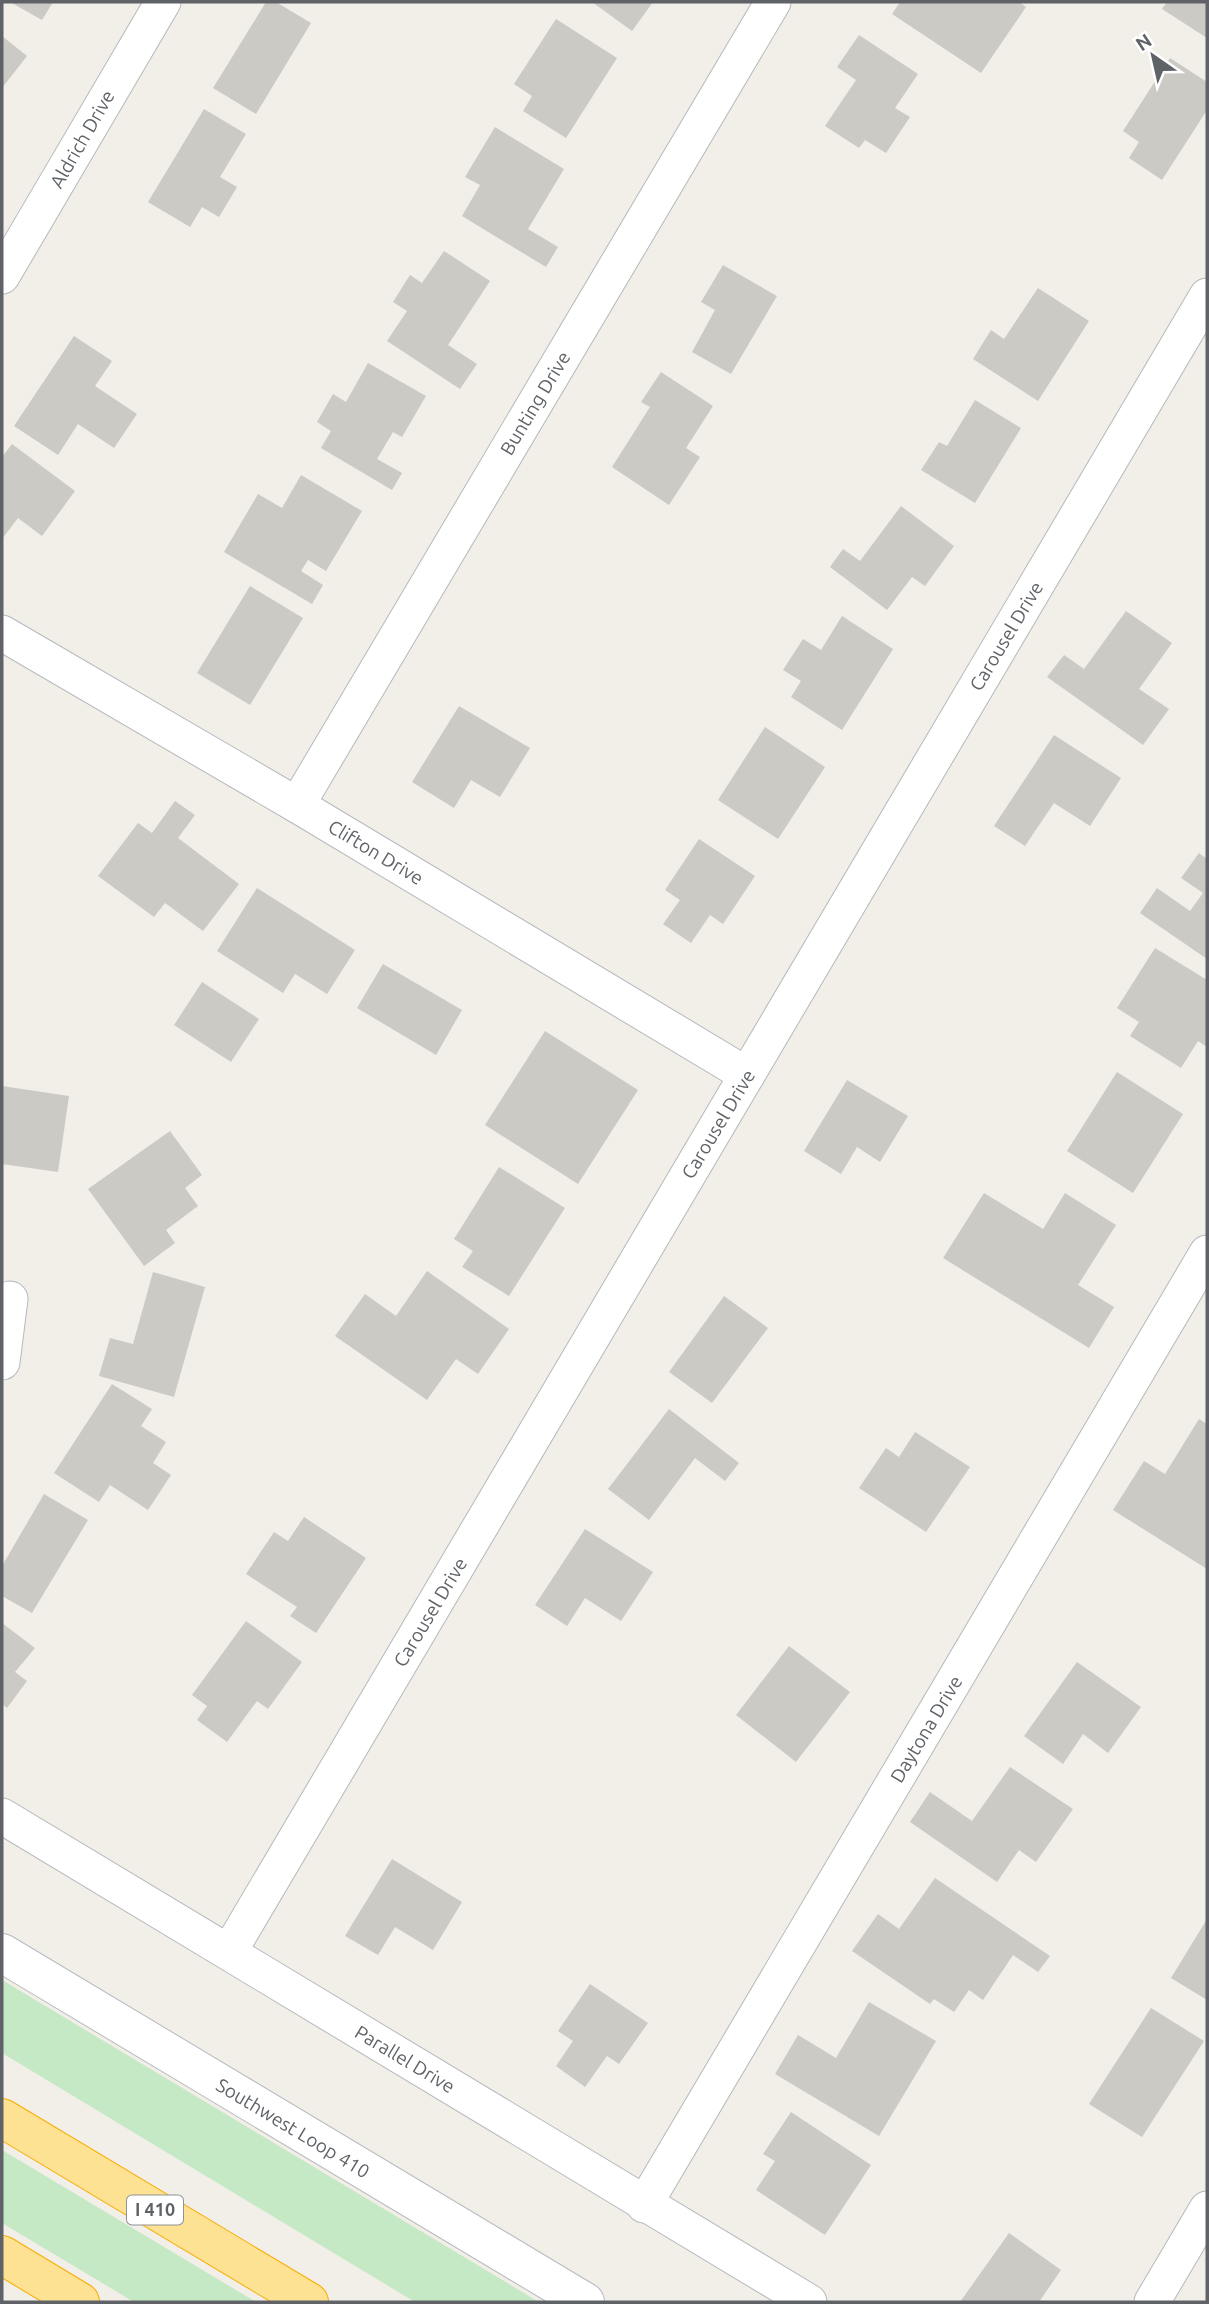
<svg xmlns="http://www.w3.org/2000/svg" width="1209" height="2304" font-family="Ubuntu,sans-serif">
<style>
.green{fill:#c5e8c5}
.building{fill:#cccac5}
.lines{fill:none;stroke-linecap:round;stroke-linejoin:round}
.street-casing{stroke:#b5b8bc;stroke-width:37}
.secondary-casing{stroke:#b6babf;stroke-width:40}
.highway-casing{stroke:#f9ab00;stroke-width:40}
.street{stroke:#fff;stroke-width:35}
.secondary{stroke:#fff;stroke-width:38}
.highway{stroke:#fde293;stroke-width:38}
.labels{text-anchor:middle;stroke-width:6;stroke-linejoin:round;paint-order:stroke}
.shield{fill:#fff;stroke:#8f9295;stroke-width:2}
.shield-label{font-size:18px;font-weight:bold;fill:#5f6368}
.street-label{font-size:19px;fill:#5f6368;stroke:#fff}
</style>
<rect width="100%" height="100%" fill="#f1efe8"/>
<!-- green -->
<g class="green">
<polygon points="2,1980 539,2302 415,2302 2,2053"/>
<polygon points="2,2150 256,2302 134,2302 2,2223"/>
</g>
<!-- building -->
<g class="building">
<polygon points="10,2 53,2 42,20"/>
<polygon points="266,2 276,2 311,23 256,114 213,88"/>
<polygon points="592,2 653,2 632,31"/>
<polygon points="900,2 1019,2 1026,7 981,73 892,14"/>
<polygon points="1167,2 1207,2 1207,38 1162,9"/>
<polygon points="556,19 617,58 566,138 523,111 532,96 514,84"/>
<polygon points="859,35 918,74 895,108 910,117 886,153 865,140 859,148 825,126 856,80 837,67"/>
<polygon points="2,36 27,56 2,88"/>
<polygon points="1170,58 1207,82 1207,110 1162,180 1129,158 1139,142 1123,131"/>
<polygon points="204,109 246,134 220,177 237,187 219,217 202,207 190,227 148,202"/>
<polygon points="495,127 564,169 528,229 558,247 546,267 462,216 480,185 465,177"/>
<polygon points="444,251 490,281 448,345 477,364 460,389 387,341 407,311 393,302 410,275 422,283"/>
<polygon points="723,265 777,296 731,374 692,352 715,310 701,302"/>
<polygon points="1038,288 1089,321 1038,401 973,359 991,330 1004,339"/>
<polygon points="74,336 112,361 95,386 137,414 114,448 78,424 58,455 14,426"/>
<polygon points="368,363 426,396 402,437 393,432 377,459 402,473 392,490 321,448 331,431 317,422 333,394 346,402"/>
<polygon points="661,372 713,406 686,448 700,457 669,505 612,467 650,407 641,402"/>
<polygon points="975,400 1021,428 975,503 921,470 939,442 947,446"/>
<polygon points="12,444 75,491 42,536 18,518 2,539 2,457"/>
<polygon points="301,475 362,511 326,571 308,560 301,571 323,585 312,604 224,552 258,494 282,508"/>
<polygon points="901,506 954,546 925,586 912,577 887,610 830,567 843,549 860,561"/>
<polygon points="250,586 303,618 250,705 197,673"/>
<polygon points="1126,611 1172,643 1139,689 1169,709 1143,745 1047,677 1064,655 1084,669"/>
<polygon points="842,616 893,649 842,730 791,697 801,681 783,670 803,639 821,650"/>
<polygon points="459,706 530,748 500,797 471,780 454,808 412,782"/>
<polygon points="765,727 825,767 778,839 718,800"/>
<polygon points="1054,735 1121,778 1090,826 1054,803 1025,846 994,826"/>
<polygon points="175,801 195,815 178,838 239,884 203,931 165,903 154,917 98,876 138,823 152,833"/>
<polygon points="699,839 755,876 723,924 710,915 691,943 663,924 680,900 665,890"/>
<polygon points="1199,853 1207,859 1207,959 1140,913 1157,888 1190,911 1203,893 1181,878"/>
<polygon points="257,888 355,950 327,994 295,974 283,993 217,951"/>
<polygon points="1155,948 1207,980 1207,1047 1198,1041 1181,1068 1130,1036 1139,1022 1117,1008"/>
<polygon points="383,964 462,1010 436,1055 357,1008"/>
<polygon points="202,982 259,1019 231,1062 174,1025"/>
<polygon points="545,1031 638,1090 578,1184 485,1125"/>
<polygon points="1117,1072 1183,1114 1133,1193 1067,1151"/>
<polygon points="847,1080 908,1116 880,1162 857,1147 841,1174 804,1151"/>
<polygon points="2,1086 69,1096 58,1172 2,1164"/>
<polygon points="170,1131 202,1175 185,1188 198,1206 166,1230 175,1243 144,1266 88,1189"/>
<polygon points="499,1167 565,1208 509,1296 462,1267 473,1251 454,1239"/>
<polygon points="984,1193 1043,1229 1065,1193 1116,1225 1078,1285 1114,1307 1089,1348 943,1258"/>
<polygon points="427,1271 509,1329 478,1374 456,1359 427,1400 335,1336 365,1294 396,1316"/>
<polygon points="153,1272 205,1287 174,1397 99,1376 110,1338 133,1344"/>
<polygon points="724,1296 768,1328 712,1403 669,1372"/>
<polygon points="112,1384 152,1409 141,1426 166,1442 153,1463 171,1475 148,1510 110,1485 99,1502 54,1473"/>
<polygon points="669,1409 739,1463 725,1481 695,1458 649,1520 608,1489"/>
<polygon points="1199,1419 1207,1424 1207,1569 1113,1510 1144,1461 1165,1474"/>
<polygon points="915,1432 970,1467 926,1532 859,1488 886,1448 899,1457"/>
<polygon points="44,1494 88,1520 32,1613 2,1596 2,1566"/>
<polygon points="304,1517 366,1558 316,1633 290,1616 297,1607 246,1574 274,1532 288,1541"/>
<polygon points="585,1529 653,1572 621,1621 585,1598 567,1626 535,1605"/>
<polygon points="246,1621 302,1662 268,1709 257,1701 227,1742 197,1720 207,1706 192,1695"/>
<polygon points="2,1623 35,1648 15,1672 27,1681 7,1708 2,1704"/>
<polygon points="789,1646 850,1692 796,1762 736,1715"/>
<polygon points="1077,1662 1141,1707 1108,1753 1083,1734 1063,1764 1024,1736"/>
<polygon points="1010,1767 1073,1809 1036,1862 1019,1850 997,1882 910,1822 930,1792 972,1821"/>
<polygon points="392,1859 462,1902 433,1950 395,1927 378,1955 345,1936"/>
<polygon points="935,1878 1050,1956 1038,1972 1013,1955 983,2000 969,1990 954,2012 934,1999 930,2004 852,1951 878,1914 899,1929"/>
<polygon points="1207,1919 1207,2000 1171,1978"/>
<polygon points="590,1984 648,2023 619,2064 607,2056 585,2087 556,2066 573,2041 558,2031"/>
<polygon points="869,2002 936,2041 879,2136 775,2074 798,2035 836,2058"/>
<polygon points="1151,2008 1204,2041 1142,2137 1089,2104"/>
<polygon points="791,2112 871,2165 825,2235 756,2190 775,2161 763,2154"/>
<polygon points="1009,2233 1061,2270 1039,2302 960,2302"/>
</g>
<g class="lines">
<!-- street casing -->
<g class="street-casing">
<g id="street">
<polyline points="2,276 163,2"/>
<polyline points="2,633 297,805 747,1075"/>
<polyline points="297,805 773,2"/>
<polyline points="2,1362 10,1299"/>
<polyline points="2,1816 809,2302"/>
<polyline points="229,1952 1207,296"/>
<polyline points="644,2205 1207,1253"/>
<polyline points="1152,2302 1207,2209"/>
</g>
</g>
<!-- secondary casing -->
<g class="secondary-casing">
<polyline id="secondary" points="2,1953 585,2302"/>
</g>
<!-- highway casing -->
<g class="highway-casing">
<g id="highway">
<polyline points="2,2118 309,2302"/>
<polyline points="2,2255 80,2302"/>
</g>
</g>
<!-- street -->
<use href="#street" class="street"/>
<!-- secondary -->
<use href="#secondary" class="secondary"/>
<!-- highway -->
<use href="#highway" class="highway"/>
</g>
<g class="labels">
<!-- shield labels -->
<rect class="shield" x="127" y="2195.5" width="56" height="29" rx="5"/>
<g class="shield-label">
<text x="155" y="2216">I 410</text>
</g>
<!-- street labels -->
<g class="street-label">
<text transform="translate(82 139) rotate(-60)" y="7">Aldrich Drive</text>
<text transform="translate(535 403) rotate(-59)" y="7">Bunting Drive</text>
<text transform="translate(1006 636) rotate(-59)" y="7">Carousel Drive</text>
<text transform="translate(376 852) rotate(31)" y="7">Clifton Drive</text>
<text transform="translate(718 1124) rotate(-59)" y="7">Carousel Drive</text>
<text transform="translate(430 1612) rotate(-59)" y="7">Carousel Drive</text>
<text transform="translate(926 1729) rotate(-59)" y="7">Daytona Drive</text>
<text transform="translate(405 2059) rotate(31)" y="7">Parallel Drive</text>
<text transform="translate(293 2128) rotate(31)" y="7">Southwest Loop 410</text>
</g>
</g>
<!-- border -->
<rect width="1209" height="2304" fill="none" stroke="#5f6368" stroke-width="7"/>
<!-- north arrow -->
<g transform="translate(1153 56) rotate(326)" stroke="#ffffff" stroke-width="5" paint-order="stroke">
<path d="M0-5L12 26L0 18L-12 26Z" fill="#5f6368"/>
<text y="-10" font-size="19" font-weight="bold" text-anchor="middle" fill="#5f6368">N</text>
</g>
</svg>
